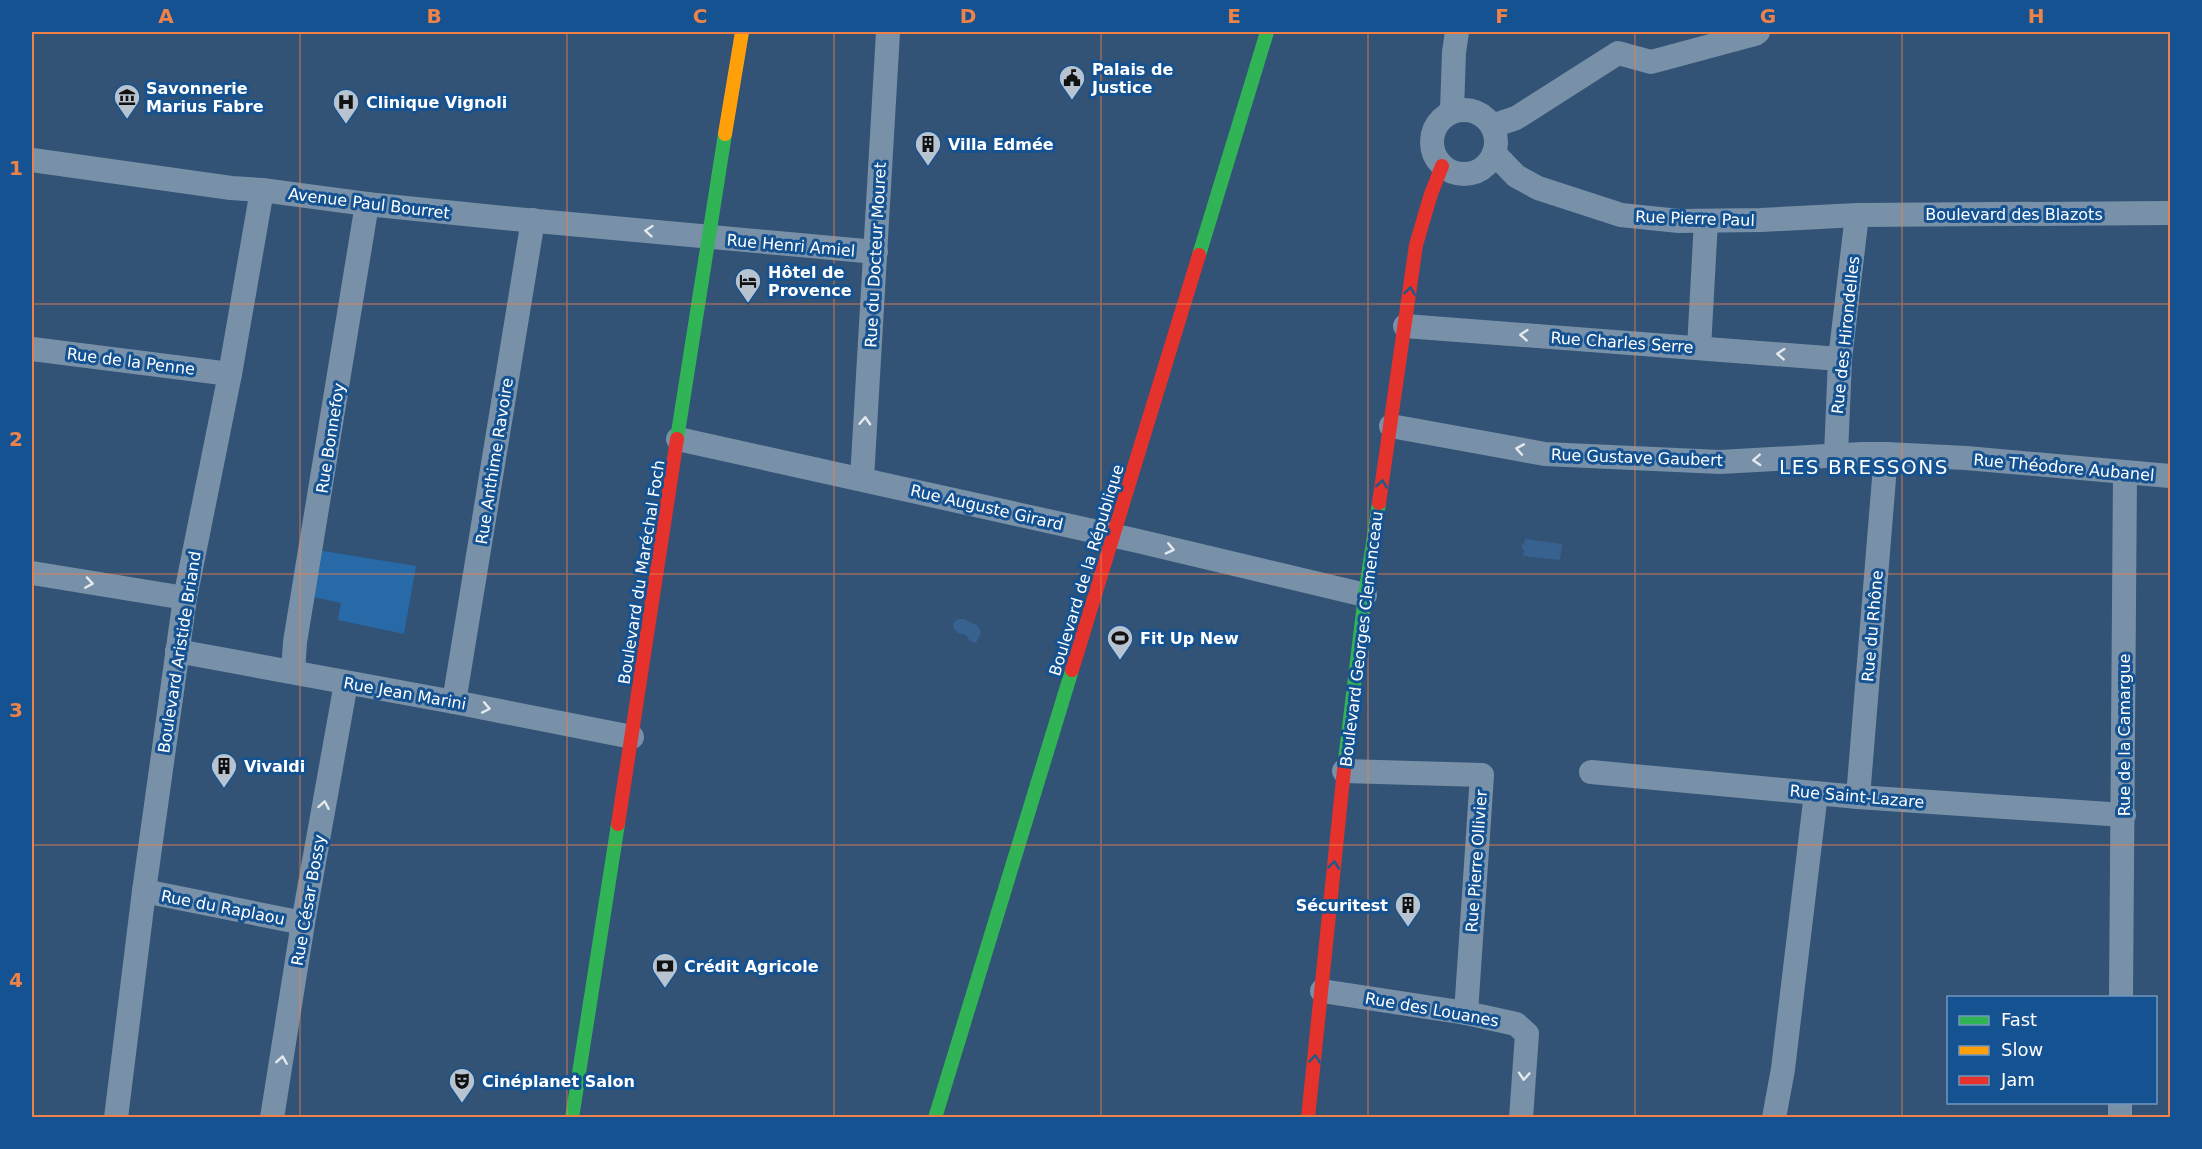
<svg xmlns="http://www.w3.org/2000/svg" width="2202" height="1149" font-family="'DejaVu Sans',sans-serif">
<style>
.green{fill:#2869a8}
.water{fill:#37628f}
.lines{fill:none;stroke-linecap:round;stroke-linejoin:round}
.street{stroke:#7991a8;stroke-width:24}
.fast{stroke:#30b455;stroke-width:14}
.slow{stroke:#ff9f0a;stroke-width:14}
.jam{stroke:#e5322d;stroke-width:14}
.oneway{stroke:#e4e9ee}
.oneway2{stroke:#185c8c}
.grid{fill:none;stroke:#ee8249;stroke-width:1.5;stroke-opacity:0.55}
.labels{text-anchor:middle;stroke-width:6;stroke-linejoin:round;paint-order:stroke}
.poi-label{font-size:16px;font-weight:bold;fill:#fff;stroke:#155292;text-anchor:start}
.street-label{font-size:16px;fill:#fff;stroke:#155292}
.quarter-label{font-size:20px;letter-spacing:1.5px;fill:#fff;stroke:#155292}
.neatline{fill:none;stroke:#ee8249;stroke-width:2}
.grid-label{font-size:20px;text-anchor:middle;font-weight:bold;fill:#ee8249}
</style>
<rect width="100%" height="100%" fill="#325375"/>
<!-- green -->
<polygon class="green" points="317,550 416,566 404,634 338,620 341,603 309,596"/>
<!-- water -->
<g class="water">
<polygon points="1525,539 1562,544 1560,560 1523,556 1524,551 1521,546 1524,544"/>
<polygon points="958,619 964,619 978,626 981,632 976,643 970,641 966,635 958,633 954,629 953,623"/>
</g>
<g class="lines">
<!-- street -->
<g class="street">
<circle cx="1464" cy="142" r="32"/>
<polyline points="1452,111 1454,52 1457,32"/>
<polyline points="1492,126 1516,118 1618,53 1651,62 1755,34 1758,32"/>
<polyline points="1494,153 1516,176 1538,188 1621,215 1679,221 1761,220 1857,215 2170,213"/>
<polyline points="32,160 231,188 262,190 367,204 504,218 876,252"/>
<polyline points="1405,326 1840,359"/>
<polyline points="1699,348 1706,221"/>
<polyline points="32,349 230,374"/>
<polyline points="1391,426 1545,454 1720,462 1862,454 1886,454 1966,458 2170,476"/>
<polyline points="678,439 1138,541 1365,595"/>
<polyline points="1836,455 1840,359 1857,215"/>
<polyline points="862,479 888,32"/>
<polyline points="32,573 185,598"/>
<polyline points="177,651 454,702 632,737"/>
<polyline points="293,672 295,642 367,204"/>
<polyline points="454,702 533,220"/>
<polyline points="1344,771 1482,775 1466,1013"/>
<polyline points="1591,772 1858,797 2124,815"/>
<polyline points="1858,797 1886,454"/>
<polyline points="144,891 303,923"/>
<polyline points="1322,991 1466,1013 1516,1024 1527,1034 1521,1118"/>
<polyline points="2121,998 2125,473"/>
<polyline points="116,1118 144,891 185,598 230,374 262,190"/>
<polyline points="272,1118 303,923 346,683"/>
<polyline points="1774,1118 1783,1069 1816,793"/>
<polyline points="2120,1118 2120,1102"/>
</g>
<!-- fast -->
<g class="fast">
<polyline points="1199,255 1267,32"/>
<polyline points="677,439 725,134"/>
<polyline points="1345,760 1365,595 1379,503"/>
<polyline points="572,1118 618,824"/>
<polyline points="935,1118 1072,670"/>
</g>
<!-- slow -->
<polyline class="slow" points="725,134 742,32"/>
<!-- jam -->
<g class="jam">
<polyline points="1379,503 1416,245 1431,194 1442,166"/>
<polyline points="1072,670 1199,255"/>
<polyline points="618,824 677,439"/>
<polyline points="1308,1118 1345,760"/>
</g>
</g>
<!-- one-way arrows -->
<defs><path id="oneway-chevron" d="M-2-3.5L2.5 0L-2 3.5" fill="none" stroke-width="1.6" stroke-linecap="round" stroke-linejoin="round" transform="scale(1.5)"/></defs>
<g class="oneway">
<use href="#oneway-chevron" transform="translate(649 231) rotate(-175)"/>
<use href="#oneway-chevron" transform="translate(1524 335) rotate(-176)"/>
<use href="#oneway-chevron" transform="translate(1781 354) rotate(-176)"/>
<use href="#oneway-chevron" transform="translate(865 421) rotate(-87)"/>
<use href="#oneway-chevron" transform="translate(1520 449) rotate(-170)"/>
<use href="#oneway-chevron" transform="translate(1757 460) rotate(177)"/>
<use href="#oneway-chevron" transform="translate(1170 549) rotate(13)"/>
<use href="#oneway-chevron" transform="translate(89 583) rotate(9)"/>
<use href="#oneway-chevron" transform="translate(486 708) rotate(11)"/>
<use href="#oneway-chevron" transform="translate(324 805) rotate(-80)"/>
<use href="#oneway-chevron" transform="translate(282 1060) rotate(-81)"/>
<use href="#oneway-chevron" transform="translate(1524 1076) rotate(94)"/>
</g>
<g class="oneway2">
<use href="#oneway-chevron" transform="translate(1410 291) rotate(-82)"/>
<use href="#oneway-chevron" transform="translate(1382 484) rotate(-81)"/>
<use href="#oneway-chevron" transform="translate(1334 865) rotate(-84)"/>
<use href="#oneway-chevron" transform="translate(1315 1059) rotate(-84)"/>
</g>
<!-- grid -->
<path class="grid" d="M300,32V1118M567,32V1118M834,32V1118M1101,32V1118M1368,32V1118M1635,32V1118M1902,32V1118M32,304H2170M32,574H2170M32,845H2170"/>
<!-- icons -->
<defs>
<g id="civic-pin" transform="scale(1.35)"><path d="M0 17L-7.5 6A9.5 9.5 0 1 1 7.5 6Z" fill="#b7c3cf" stroke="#155292"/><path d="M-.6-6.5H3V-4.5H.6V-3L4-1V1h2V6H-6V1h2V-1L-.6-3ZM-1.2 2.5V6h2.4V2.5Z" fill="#111"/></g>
<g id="museum-pin" transform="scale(1.35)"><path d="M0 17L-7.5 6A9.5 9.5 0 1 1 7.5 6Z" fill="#b7c3cf" stroke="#155292"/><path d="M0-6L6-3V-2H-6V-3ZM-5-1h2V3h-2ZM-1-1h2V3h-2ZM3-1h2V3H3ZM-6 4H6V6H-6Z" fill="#111"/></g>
<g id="hospital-pin" transform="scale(1.35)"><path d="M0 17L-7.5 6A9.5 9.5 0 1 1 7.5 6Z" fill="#b7c3cf" stroke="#155292"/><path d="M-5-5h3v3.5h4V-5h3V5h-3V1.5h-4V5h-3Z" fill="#111"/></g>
<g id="building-pin" transform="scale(1.35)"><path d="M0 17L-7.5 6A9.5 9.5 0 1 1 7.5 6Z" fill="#b7c3cf" stroke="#155292"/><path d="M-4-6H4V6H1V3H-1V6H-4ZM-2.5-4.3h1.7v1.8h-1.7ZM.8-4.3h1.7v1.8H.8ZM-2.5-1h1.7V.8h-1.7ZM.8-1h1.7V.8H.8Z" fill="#111"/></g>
<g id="hotel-pin" transform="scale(1.35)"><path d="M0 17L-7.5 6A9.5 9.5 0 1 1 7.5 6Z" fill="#b7c3cf" stroke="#155292"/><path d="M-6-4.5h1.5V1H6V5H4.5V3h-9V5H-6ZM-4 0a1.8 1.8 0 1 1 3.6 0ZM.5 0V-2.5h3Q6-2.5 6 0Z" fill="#111"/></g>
<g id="stadium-pin" transform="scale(1.35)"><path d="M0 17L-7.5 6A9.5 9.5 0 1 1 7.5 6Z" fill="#b7c3cf" stroke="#155292"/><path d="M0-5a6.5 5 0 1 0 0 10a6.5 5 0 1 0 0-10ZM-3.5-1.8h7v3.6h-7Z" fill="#111"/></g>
<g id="bank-pin" transform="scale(1.35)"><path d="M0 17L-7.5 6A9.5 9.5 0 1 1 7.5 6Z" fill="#b7c3cf" stroke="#155292"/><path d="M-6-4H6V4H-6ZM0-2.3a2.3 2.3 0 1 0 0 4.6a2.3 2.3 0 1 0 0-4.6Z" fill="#111"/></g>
<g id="theatre-pin" transform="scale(1.35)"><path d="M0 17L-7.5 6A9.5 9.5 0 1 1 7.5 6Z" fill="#b7c3cf" stroke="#155292"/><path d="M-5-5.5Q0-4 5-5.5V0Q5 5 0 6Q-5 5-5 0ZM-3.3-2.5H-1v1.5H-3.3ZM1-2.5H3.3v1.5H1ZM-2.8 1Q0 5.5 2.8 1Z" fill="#111"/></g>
</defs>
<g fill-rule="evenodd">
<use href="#civic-pin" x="1072" y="78"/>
<use href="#museum-pin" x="127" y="97"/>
<use href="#hospital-pin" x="346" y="102"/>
<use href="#building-pin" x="928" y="144"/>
<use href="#hotel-pin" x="748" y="281"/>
<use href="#stadium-pin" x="1120" y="638"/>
<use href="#building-pin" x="224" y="766"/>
<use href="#building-pin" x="1408" y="905"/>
<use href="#bank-pin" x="665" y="966"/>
<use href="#theatre-pin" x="462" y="1081"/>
</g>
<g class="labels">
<!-- poi labels -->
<g class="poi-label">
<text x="1092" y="75">Palais de<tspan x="1092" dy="18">Justice</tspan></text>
<text x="146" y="94">Savonnerie<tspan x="146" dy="18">Marius Fabre</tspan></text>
<text x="366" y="108">Clinique Vignoli</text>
<text x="948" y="150">Villa Edmée</text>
<text x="768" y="278">Hôtel de<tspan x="768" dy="18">Provence</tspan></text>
<text x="1140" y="644">Fit Up New</text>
<text x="244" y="772">Vivaldi</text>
<text x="1388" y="911" text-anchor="end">Sécuritest</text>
<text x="684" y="972">Crédit Agricole</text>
<text x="482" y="1087">Cinéplanet Salon</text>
</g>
<!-- street labels -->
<g class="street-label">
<text transform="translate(369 203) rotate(7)" y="6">Avenue Paul Bourret</text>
<text x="2014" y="220">Boulevard des Blazots</text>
<text transform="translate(1695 218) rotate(2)" y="6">Rue Pierre Paul</text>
<text transform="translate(791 245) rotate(5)" y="6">Rue Henri Amiel</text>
<text transform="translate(875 255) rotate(-87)" y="6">Rue du Docteur Mouret</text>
<text transform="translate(1845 335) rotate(-84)" y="6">Rue des Hirondelles</text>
<text transform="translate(1622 342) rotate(4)" y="6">Rue Charles Serre</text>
<text transform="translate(131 361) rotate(7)" y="6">Rue de la Penne</text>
<text transform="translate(330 438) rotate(-81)" y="6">Rue Bonnefoy</text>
<text transform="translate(1637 457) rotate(2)" y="6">Rue Gustave Gaubert</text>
<text transform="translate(494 461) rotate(-81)" y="6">Rue Anthime Ravoire</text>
<text transform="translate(2064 467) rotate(5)" y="6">Rue Théodore Aubanel</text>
<text transform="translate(987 507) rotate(13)" y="6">Rue Auguste Girard</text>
<text transform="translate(1086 570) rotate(-73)" y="6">Boulevard de la République</text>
<text transform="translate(641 572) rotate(-81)" y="6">Boulevard du Maréchal Foch</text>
<text transform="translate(1872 626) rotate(-85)" y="6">Rue du Rhône</text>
<text transform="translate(1361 639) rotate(-83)" y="6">Boulevard Georges Clemenceau</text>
<text transform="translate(179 652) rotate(-81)" y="6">Boulevard Aristide Briand</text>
<text transform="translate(405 693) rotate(10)" y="6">Rue Jean Marini</text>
<text transform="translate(2124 735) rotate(-90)" y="6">Rue de la Camargue</text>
<text transform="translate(1857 796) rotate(5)" y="6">Rue Saint-Lazare</text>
<text transform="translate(1476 861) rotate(-86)" y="6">Rue Pierre Ollivier</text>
<text transform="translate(308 900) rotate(-80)" y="6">Rue César Bossy</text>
<text transform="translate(223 907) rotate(11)" y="6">Rue du Raplaou</text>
<text transform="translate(1432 1009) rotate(10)" y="6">Rue des Louanes</text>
</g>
<!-- quarter labels -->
<g class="quarter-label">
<text x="1864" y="474">LES BRESSONS</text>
</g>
</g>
<!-- border -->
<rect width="2202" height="1149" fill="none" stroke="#155292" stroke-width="66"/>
<!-- legend -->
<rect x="1947" y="996" width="210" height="108" fill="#155292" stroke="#7397be" stroke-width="1.5"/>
<rect x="1959" y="1016" width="30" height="9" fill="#30b455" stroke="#7397be" stroke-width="1.5"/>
<text x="2001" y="1026" font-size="18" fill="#ffffff">Fast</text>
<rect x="1959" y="1046" width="30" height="9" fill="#ff9f0a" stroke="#7397be" stroke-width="1.5"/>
<text x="2001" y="1056" font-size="18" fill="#ffffff">Slow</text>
<rect x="1959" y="1076" width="30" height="9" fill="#e5322d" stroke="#7397be" stroke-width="1.5"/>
<text x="2001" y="1086" font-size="18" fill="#ffffff">Jam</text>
<rect x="33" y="33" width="2136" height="1083" class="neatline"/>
<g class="grid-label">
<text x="166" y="23">A</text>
<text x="434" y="23">B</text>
<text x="700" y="23">C</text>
<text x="968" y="23">D</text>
<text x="1234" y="23">E</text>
<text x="1502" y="23">F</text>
<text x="1768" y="23">G</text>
<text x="2036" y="23">H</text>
<text x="16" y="175">1</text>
<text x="16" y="446">2</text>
<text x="16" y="717">3</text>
<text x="16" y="987">4</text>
</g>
</svg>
